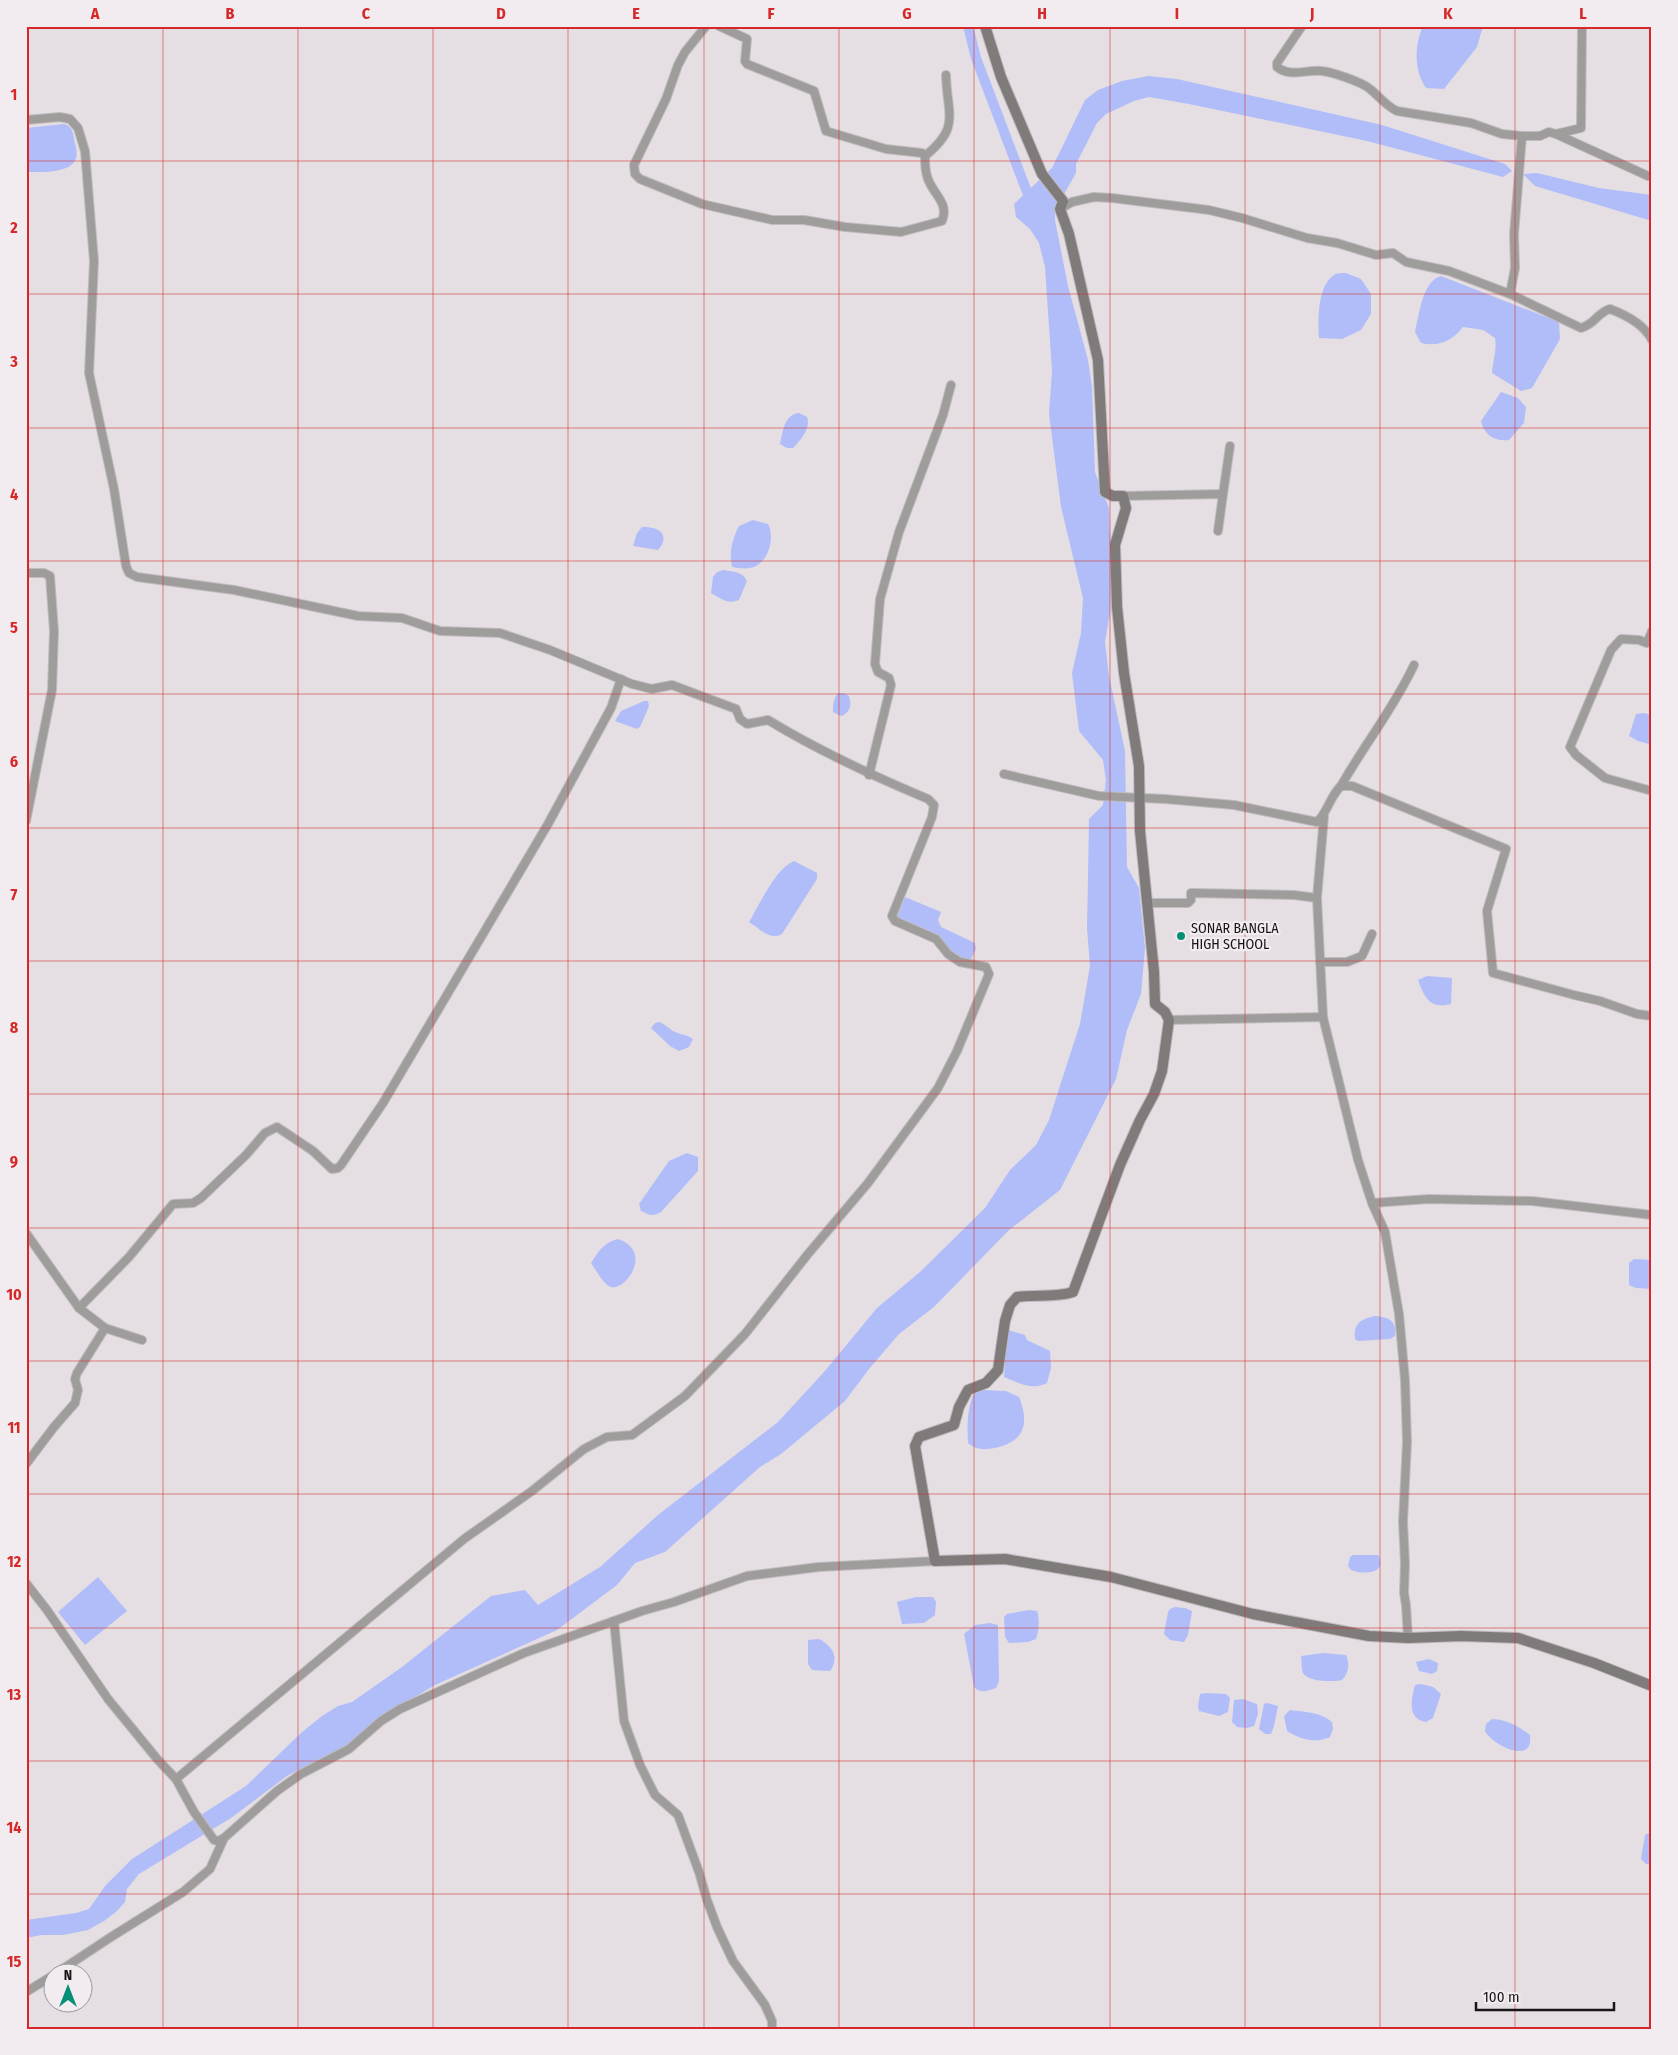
<svg xmlns="http://www.w3.org/2000/svg" width="1678" height="2055" font-family="'Fira Sans Condensed',sans-serif">
<style>
.water{fill:#b0bdf9}
.lines{fill:none;stroke-linecap:round;stroke-linejoin:round}
.canal{stroke:#b0bdf9;stroke-width:10}
.street-casing{stroke:#c0bbbe;stroke-width:10}
.secondary-casing{stroke:#c0bbbe;stroke-width:12}
.street{stroke:#9f9c9c;stroke-width:8}
.secondary{stroke:#7f7b7b;stroke-width:10}
.grid{fill:none;stroke:#d62828;stroke-width:1;stroke-opacity:0.55}
.poi-dot{fill:#058f78;stroke:#f2ecf0;stroke-width:2}
.labels{text-anchor:middle;stroke-width:4.5;stroke-linejoin:round;paint-order:stroke}
.poi-label{font-size:14px;fill:#171516;stroke:#f2ecf0;text-anchor:start}
.neatline{fill:none;stroke:#d62828;stroke-width:2}
.grid-label{font-size:16px;text-anchor:middle;font-weight:bold;fill:#d62828}
</style>
<rect width="100%" height="100%" fill="#e5dfe3"/>
<!-- water -->
<g class="water">
<path d="M1423,26H1483L1477,47L1444,89L1426,88C1414,71 1414,46 1423,26Z"/>
<polygon points="1148,76 1177,79 1382,125 1505,164 1512,171 1503,177 1367,141 1189,104 1149,97 1134,101 1106,114 1097,123 1076,164 1076,173 1055,210 1055,220 1068,286 1088,360 1092,387 1095,472 1109,508 1111,563 1110,613 1105,642 1109,676 1125,751 1127,867 1139,888 1145,948 1141,994 1127,1030 1116,1079 1060,1190 1008,1231 934,1307 899,1334 869,1369 845,1401 781,1454 760,1467 665,1552 635,1563 617,1585 557,1630 435,1685 373,1722 367,1730 349,1744 287,1776 231,1818 139,1874 127,1889 125,1902 116,1912 104,1921 88,1930 63,1935 42,1935 26,1938 26,1920 76,1913 89,1909 105,1886 132,1859 246,1786 301,1733 322,1716 338,1706 352,1702 402,1667 491,1596 525,1590 538,1605 600,1567 658,1515 778,1422 824,1372 877,1308 920,1272 985,1208 1010,1170 1036,1145 1049,1120 1066,1067 1080,1024 1090,966 1087,928 1089,819 1103,805 1106,780 1103,760 1079,731 1072,673 1081,633 1083,598 1061,507 1049,414 1052,371 1045,267 1039,243 1030,229 1016,217 1014,204 1052,168 1085,100 1098,90 1122,81"/>
<path d="M64,124C72,126 73,132 74,139C75,144 78,152 76,158C72,174 39,172 26,172V128Z"/>
<polygon points="1537,173 1599,188 1652,195 1652,221 1535,186 1523,174"/>
<path d="M1346,273L1361,279L1371,294V314L1361,330L1342,339L1319,338C1318,321 1317,286 1334,275C1337,273 1343,273 1346,273Z"/>
<path d="M1441,276L1559,322L1560,339L1532,388L1521,391L1492,373C1493,360 1497,350 1495,338L1483,330L1463,327C1452,341 1439,347 1421,343L1415,332C1419,316 1422,281 1441,276Z"/>
<path d="M1501,392L1518,398L1526,407L1524,423L1509,440C1495,442 1484,435 1481,421Z"/>
<path d="M799,413L807,417C811,428 801,440 793,448H787L780,444C783,431 784,415 799,413Z"/>
<path d="M753,520L768,524C775,537 769,559 756,566C748,570 739,568 732,567C729,551 732,540 739,526Z"/>
<path d="M642,527C659,526 671,535 658,550L633,546L637,533Z"/>
<path d="M724,570C734,572 742,571 747,581L739,600C728,605 720,598 711,593L713,577L717,572Z"/>
<path d="M838,693H844L849,696C852,705 850,713 841,716L833,712C833,706 833,699 838,693Z"/>
<polygon points="644,701 648,701 649,706 640,727 637,729 615,721 621,711"/>
<polygon points="1644,713 1652,715 1652,745 1638,741 1629,736 1636,714"/>
<path d="M794,861L817,873V879L782,934C770,941 759,928 749,922C760,904 775,869 794,861Z"/>
<polygon points="905,897 941,912 938,920 941,927 975,943 976,949 971,959 963,959 899,919 897,916"/>
<path d="M1427,976L1452,978L1451,1004C1429,1009 1425,998 1418,980Z"/>
<path d="M659,1022C665,1024 668,1028 673,1031C680,1035 687,1034 693,1039L689,1047L679,1051L670,1046L651,1028L655,1023Z"/>
<path d="M687,1153L698,1157V1171L661,1212C653,1217 649,1215 641,1211L639,1204L669,1161Z"/>
<path d="M618,1239C655,1252 624,1292 611,1287C603,1284 596,1270 591,1263C598,1252 604,1242 618,1239Z"/>
<polygon points="1634,1259 1652,1260 1652,1289 1636,1288 1629,1285 1629,1263"/>
<path d="M1375,1316C1389,1317 1397,1321 1395,1336L1390,1339L1358,1341L1355,1339C1353,1323 1361,1319 1375,1316Z"/>
<path d="M1008,1330L1025,1335L1027,1340L1050,1351L1051,1368L1047,1383C1032,1391 1019,1383 1004,1377L1006,1342Z"/>
<path d="M980,1390L1006,1391L1019,1397C1030,1424 1024,1442 995,1448C985,1450 976,1450 968,1443C967,1426 967,1409 974,1393Z"/>
<path d="M1353,1555H1378C1389,1574 1362,1575 1351,1570L1348,1566L1350,1557Z"/>
<polygon points="98,1577 127,1611 85,1645 58,1612"/>
<polygon points="916,1597 933,1597 936,1602 935,1615 924,1623 902,1624 897,1602"/>
<polygon points="1175,1607 1185,1608 1192,1611 1188,1635 1184,1642 1170,1640 1164,1634 1168,1612 1170,1609"/>
<path d="M1029,1610L1037,1611C1040,1620 1039,1630 1036,1639L1028,1642L1009,1643L1005,1637L1004,1617L1007,1614Z"/>
<path d="M990,1623L998,1625L999,1681L996,1688C987,1691 981,1694 974,1687L964,1634L975,1625Z"/>
<path d="M819,1639C832,1646 840,1657 830,1671L812,1670L808,1664V1640Z"/>
<path d="M1323,1653L1346,1655C1350,1663 1349,1673 1342,1680C1334,1682 1307,1682 1303,1673C1301,1669 1302,1661 1301,1656Z"/>
<polygon points="1429,1659 1438,1663 1437,1671 1432,1674 1419,1671 1416,1662"/>
<path d="M1421,1684L1433,1687L1441,1694L1433,1718L1426,1722C1407,1719 1411,1700 1415,1685Z"/>
<polygon points="1207,1693 1226,1694 1230,1698 1228,1712 1219,1716 1199,1711 1198,1706 1200,1694"/>
<polygon points="1243,1699 1257,1704 1258,1714 1254,1726 1247,1728 1237,1727 1232,1722 1234,1700"/>
<polygon points="1267,1703 1278,1706 1274,1726 1271,1734 1265,1734 1259,1729 1264,1704"/>
<path d="M1290,1710C1304,1712 1321,1712 1332,1722L1333,1729L1330,1737C1315,1744 1300,1739 1287,1731L1284,1716Z"/>
<path d="M1492,1719C1505,1719 1520,1727 1530,1735C1534,1766 1492,1745 1485,1731L1486,1724Z"/>
<polygon points="1652,1831 1652,1864 1646,1864 1641,1859 1645,1835"/>
</g>
<g class="lines">
<!-- canal -->
<polyline class="canal" points="968,26 976,58 1027,192 1035,201"/>
<!-- street casing -->
<g class="street-casing">
<g id="street">
<path d="M706,26L685,52L678,65L666,99L634,165L635,174L640,179L702,204L772,220H804L845,227L901,232L942,221C950,202 931,193 927,176C925,170 925,162 925,156L922,153L886,149L826,131L814,91L747,64L745,61L747,39L719,26"/>
<path d="M1302,26L1277,63V67C1291,78 1307,69 1322,71C1332,72 1362,82 1370,89C1379,96 1386,106 1397,111L1471,123L1502,134L1522,136H1540L1549,132L1556,134L1648,176"/>
<path d="M26,120L60,117L70,119L78,128L85,151L94,261L89,373L114,489L126,566L129,573L137,577L234,590L358,616L402,618L440,631L500,633L550,650L632,684L652,689L672,685L736,709L740,719L747,724L768,720C819,751 873,776 928,799L934,805L932,817L892,916L895,921L936,939L948,954L960,962L986,967L989,974L957,1051L938,1088L868,1183L808,1254L745,1334L685,1396L632,1435L607,1437L584,1449L532,1491L464,1539L176,1779"/>
<polyline points="1556,134 1581,128 1582,26"/>
<path d="M925,156C961,127 947,115 946,75"/>
<path d="M1060,209L1072,202L1094,197L1112,198L1209,210L1242,218L1307,238L1337,243L1376,255L1393,253L1406,262L1449,271L1510,294L1581,328C1594,325 1598,312 1610,309C1626,315 1644,324 1652,340"/>
<polyline points="1510,294 1515,268 1514,234 1522,136"/>
<polyline points="1223,494 1230,446"/>
<polyline points="1123,496 1223,494 1218,531"/>
<polyline points="26,573 44,573 50,576 54,631 52,690 26,821"/>
<polyline points="1652,631 1647,643 1639,640 1621,639 1611,650 1570,747 1576,755 1605,778 1652,791"/>
<path d="M1004,774L1099,796L1165,799L1234,805L1317,822C1328,812 1330,796 1341,786H1352L1506,849L1487,911L1493,973L1574,995L1600,1001L1637,1014L1652,1016"/>
<polyline points="869,775 891,685 889,678 878,672 875,664 880,599 899,532 943,415 951,385"/>
<path d="M1341,786C1364,745 1394,708 1414,665"/>
<polyline points="1317,898 1324,816"/>
<polyline points="1147,903 1188,903 1191,900 1191,893 1294,895 1317,898 1323,1017"/>
<polyline points="1320,962 1347,962 1362,956 1372,934"/>
<polyline points="1169,1020 1323,1017 1358,1160 1372,1203 1429,1199 1532,1201 1652,1215"/>
<polyline points="1372,1203 1385,1232 1399,1314 1405,1380 1407,1442 1403,1522 1405,1563 1404,1593 1406,1605 1408,1638"/>
<polyline points="26,1233 79,1308 105,1328 77,1373 75,1379 78,1390 75,1403 54,1427 26,1464"/>
<polyline points="79,1308 129,1257 173,1204 193,1203 201,1198 246,1155 265,1133 277,1127 313,1151 332,1169 338,1168 341,1165 383,1103 548,824 611,708 621,679"/>
<polyline points="105,1328 142,1340"/>
<polyline points="26,1583 47,1610 108,1699 158,1760 176,1779 194,1812 214,1840 218,1841 224,1838 277,1791 301,1774 349,1749 381,1721 400,1709 524,1653 642,1611 674,1602 747,1576 819,1567 935,1561"/>
<polyline points="614,1621 624,1721 640,1765 655,1795 678,1815 699,1872 707,1900 717,1927 733,1961 765,2005 772,2021 772,2029"/>
<polyline points="58,1972 111,1937 183,1892 210,1869 224,1838"/>
<polyline points="26,1992 52,1976"/>
</g>
</g>
<!-- secondary casing -->
<g class="secondary-casing">
<path id="secondary" d="M985,26L1001,77L1042,174L1063,201L1060,209L1069,234L1098,360L1105,492L1113,496H1123L1126,508L1115,545L1117,607L1124,673L1139,766L1140,831L1154,972L1155,1004L1165,1012L1169,1020L1162,1071L1154,1094L1140,1120L1120,1165L1073,1292C1055,1298 1036,1294 1017,1297L1010,1305L1005,1321L998,1370L986,1383L968,1390L959,1407L954,1425L919,1437L915,1446L935,1561L1005,1559L1111,1577L1253,1614L1369,1636L1408,1638L1461,1636L1518,1638L1594,1663L1652,1686"/>
</g>
<!-- street -->
<use href="#street" class="street"/>
<!-- secondary -->
<use href="#secondary" class="secondary"/>
</g>
<!-- grid -->
<path class="grid" d="M163,26V2029M298,26V2029M433,26V2029M568,26V2029M704,26V2029M839,26V2029M974,26V2029M1110,26V2029M1245,26V2029M1380,26V2029M1515,26V2029M26,161H1652M26,294H1652M26,428H1652M26,561H1652M26,694H1652M26,828H1652M26,961H1652M26,1094H1652M26,1228H1652M26,1361H1652M26,1494H1652M26,1628H1652M26,1761H1652M26,1894H1652"/>
<!-- markers -->
<circle class="poi-dot" cx="1181" cy="936" r="5"/>
<g class="labels">
<!-- poi labels -->
<g class="poi-label">
<text x="1191" y="933">SONAR BANGLA<tspan x="1191" dy="16">HIGH SCHOOL</tspan></text>
</g>
</g>
<!-- border -->
<rect width="1678" height="2055" fill="none" stroke="#f2ecf0" stroke-width="55"/>
<!-- north arrow -->
<g transform="translate(68 1988)"><circle r="24" fill="#f2ecf0" stroke="#9a9699"/>
<path d="M0-4L9 19L0 12L-9 19Z" fill="#058f78"/>
<text y="-8" font-size="14" font-weight="bold" text-anchor="middle" fill="#171516">N</text>
</g>
<!-- scale -->
<path d="M1476 2002v8h138v-8" fill="none" stroke="#171516" stroke-width="2.5"/>
<text x="1483" y="2002" font-size="15" fill="#171516" stroke="#f2ecf0" stroke-width="4" paint-order="stroke">100 m</text>
<rect x="28" y="28" width="1622" height="2000" class="neatline"/>
<g class="grid-label">
<text x="95" y="19">A</text>
<text x="230" y="19">B</text>
<text x="366" y="19">C</text>
<text x="501" y="19">D</text>
<text x="636" y="19">E</text>
<text x="771" y="19">F</text>
<text x="907" y="19">G</text>
<text x="1042" y="19">H</text>
<text x="1177" y="19">I</text>
<text x="1312" y="19">J</text>
<text x="1448" y="19">K</text>
<text x="1583" y="19">L</text>
<text x="14" y="100">1</text>
<text x="14" y="233">2</text>
<text x="14" y="367">3</text>
<text x="14" y="500">4</text>
<text x="14" y="633">5</text>
<text x="14" y="767">6</text>
<text x="14" y="900">7</text>
<text x="14" y="1033">8</text>
<text x="14" y="1167">9</text>
<text x="14" y="1300">10</text>
<text x="14" y="1433">11</text>
<text x="14" y="1567">12</text>
<text x="14" y="1700">13</text>
<text x="14" y="1833">14</text>
<text x="14" y="1967">15</text>
</g>
</svg>
